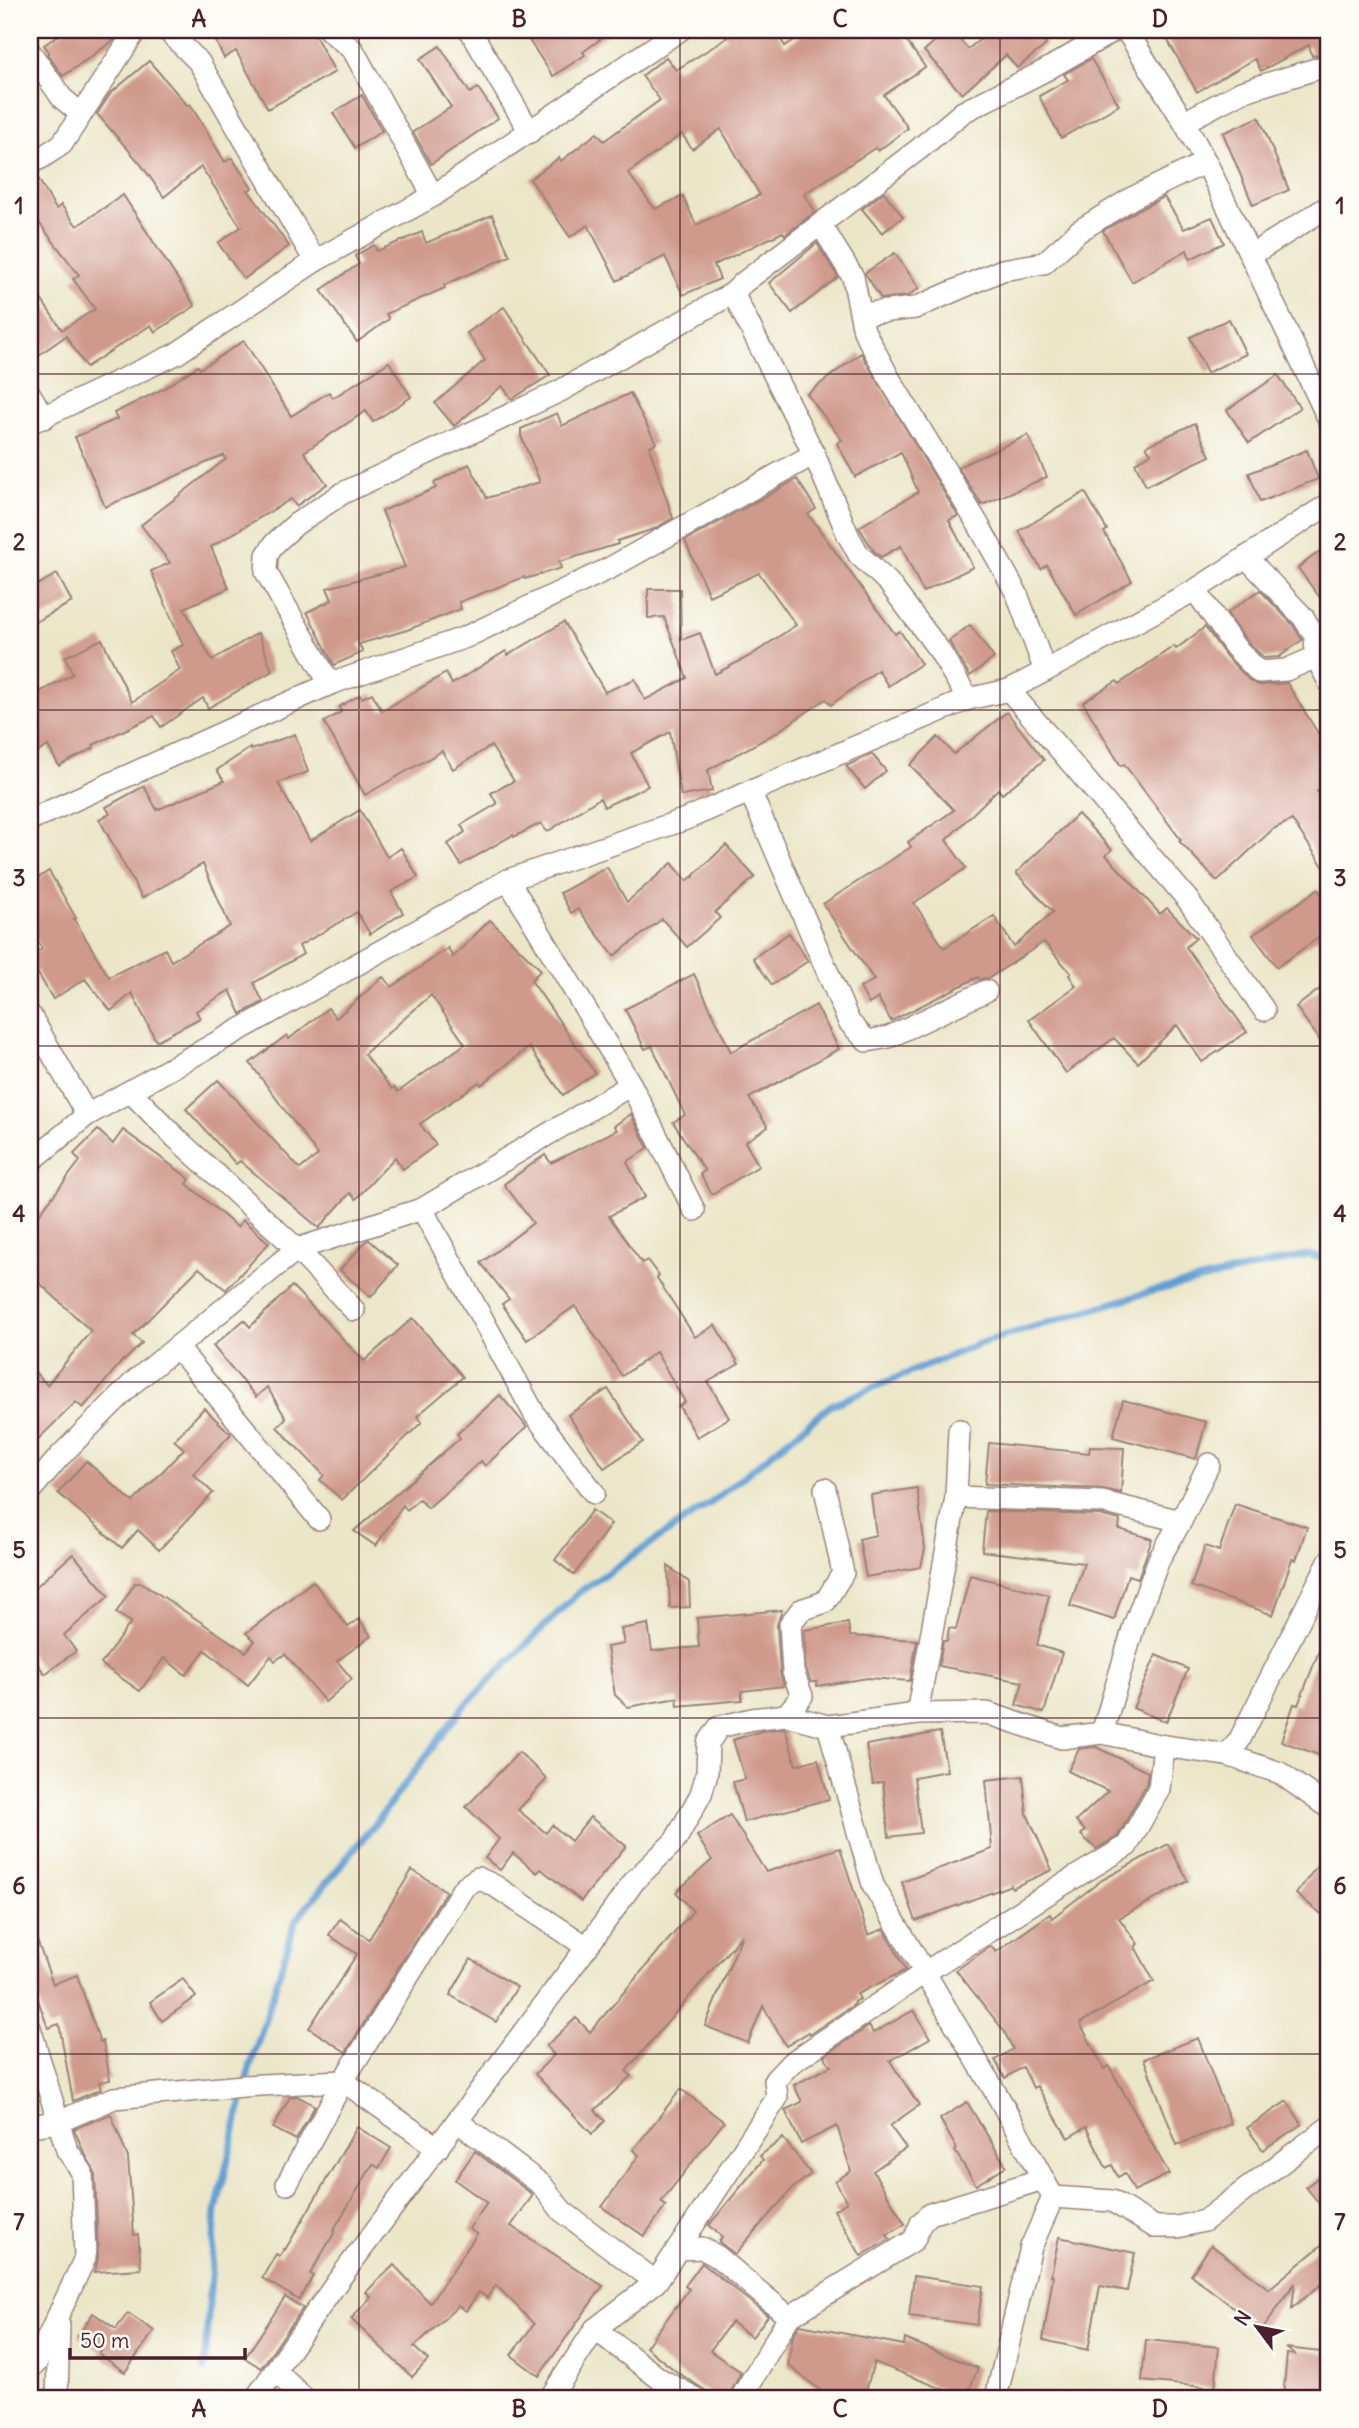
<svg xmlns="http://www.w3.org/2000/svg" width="1359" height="2428" font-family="Delius,sans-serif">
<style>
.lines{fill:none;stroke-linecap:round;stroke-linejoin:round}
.stream{stroke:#639fd3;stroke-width:7}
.building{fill:#cf998b;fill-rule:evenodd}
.minor-casing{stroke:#9a827a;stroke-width:24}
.minor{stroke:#fff;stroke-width:21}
.grid{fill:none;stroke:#4a1f2b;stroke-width:2;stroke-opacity:0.55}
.neatline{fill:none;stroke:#4a1f2b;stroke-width:2.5}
.grid-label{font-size:23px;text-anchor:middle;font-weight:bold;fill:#4a1f2b}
</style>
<rect width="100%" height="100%" fill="#fdfcf7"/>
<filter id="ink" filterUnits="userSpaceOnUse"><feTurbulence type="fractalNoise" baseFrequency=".0143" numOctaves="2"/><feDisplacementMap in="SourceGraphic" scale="14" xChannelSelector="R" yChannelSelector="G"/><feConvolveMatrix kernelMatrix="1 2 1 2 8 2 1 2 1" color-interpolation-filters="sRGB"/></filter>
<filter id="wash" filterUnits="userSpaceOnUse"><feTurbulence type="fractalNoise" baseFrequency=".00686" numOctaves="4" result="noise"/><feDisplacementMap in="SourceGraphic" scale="28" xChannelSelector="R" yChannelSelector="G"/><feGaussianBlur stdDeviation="1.57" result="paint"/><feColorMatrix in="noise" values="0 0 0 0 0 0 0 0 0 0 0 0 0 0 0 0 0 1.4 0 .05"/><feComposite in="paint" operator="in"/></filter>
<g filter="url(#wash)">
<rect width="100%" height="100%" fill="#ebe6c8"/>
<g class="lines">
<!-- stream -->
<polyline class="stream" points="204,2369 216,2211 248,2074 296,1920 378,1820 463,1707 578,1593 712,1502 831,1405 981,1343 1149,1292 1307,1255 1329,1259"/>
</g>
<g id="blocks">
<!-- building -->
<g class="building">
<polygon points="66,30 121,30 113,41 63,76 47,54 49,52 44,45"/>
<polygon points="210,30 312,30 335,72 268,109 236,51 224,58"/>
<polygon points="522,30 613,30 583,52 585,55 553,76"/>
<path d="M721,30H775L785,46L810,30H899L925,67L884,95L908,128L878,151L875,148L804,194L815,212L785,235L783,232L714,265L720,279L683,295L665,256L617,281L588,225L570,237L530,179L559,158L561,161L597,133L604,141L660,100L642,76L666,57L676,70L727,38ZM721,129L760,195L696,225L683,196L655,209L628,173L682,134L692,149Z"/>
<polygon points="947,30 951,30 968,49 992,30 1062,30 1044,42 1046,45 1017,68 1006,55 962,94 924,51"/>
<polygon points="1182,30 1329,30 1329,52 1312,56 1309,45 1261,71 1255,59 1197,92 1167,39"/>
<polygon points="440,46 470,93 478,88 498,118 431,164 413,132 451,107 420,59"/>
<polygon points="1091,59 1119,105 1061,138 1039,96 1068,80 1064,74"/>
<polygon points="149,61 188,106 190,104 225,162 232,158 252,188 248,190 289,246 244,279 218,243 241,227 201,167 164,197 140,163 97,114 111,93"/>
<polygon points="362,95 382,131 355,148 333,113"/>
<polygon points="1259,117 1289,190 1253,205 1223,133"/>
<polygon points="36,175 56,209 61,205 77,226 123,195 195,306 155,332 151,325 86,367 66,336 30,361 30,283 62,330 95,309 73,279 79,275 30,211 30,176"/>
<polygon points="884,192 903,217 882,233 862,209"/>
<polygon points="1164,197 1184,229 1212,217 1224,243 1190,259 1187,250 1132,282 1103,231 1138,210"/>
<polygon points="492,215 510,256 444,285 445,288 386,314 389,319 357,342 321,290 359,264 355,256 374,245 377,251 422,232 426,243"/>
<polygon points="817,243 838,277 792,313 769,283"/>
<polygon points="895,253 919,288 908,296 881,299 865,273"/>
<polygon points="504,307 550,375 512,399 502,386 454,426 435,403 485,360 467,333"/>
<polygon points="1229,319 1246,354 1207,373 1190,337"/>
<polygon points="244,341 291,416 329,392 333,398 389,362 411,397 373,422 366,411 304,452 327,484 296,506 291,499 211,547 229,588 184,608 212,660 258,633 272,671 208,708 203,698 161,727 154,716 93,745 94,748 59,766 48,746 30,757 30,697 73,674 65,657 102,639 132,702 180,670 171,651 183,645 151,571 170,563 141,525 226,459 224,455 105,507 75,437 117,419 114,413 163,389 198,366 200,369"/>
<polygon points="861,353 958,516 949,520 973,567 923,592 901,546 881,557 873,550 859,527 918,492 901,452 855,477 837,443 842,440 807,394"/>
<polygon points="1278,375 1300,408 1249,443 1227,410"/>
<polygon points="630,393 656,443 649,447 673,518 654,529 617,541 618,544 559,562 561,568 525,579 524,577 459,602 461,609 407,630 359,644 363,652 334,665 307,612 332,600 327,588 405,567 382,511 436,488 434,483 469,464 487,498 540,482 521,436 521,429 557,413 562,426"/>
<polygon points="1195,423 1210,456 1146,486 1135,463 1151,454 1146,446"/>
<polygon points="1028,435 1047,477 982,505 958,467"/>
<polygon points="1307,450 1318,479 1260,502 1249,473"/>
<polygon points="797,479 816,509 808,514 895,634 900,631 921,664 888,686 878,670 831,705 826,699 776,733 708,770 712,791 681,796 670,732 631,753 648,786 604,807 600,798 547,832 541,823 514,837 513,835 461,865 448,844 465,832 461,825 497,804 491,793 514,781 491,746 453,769 442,751 365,795 324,722 341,712 339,707 360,695 362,698 372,693 382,711 446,673 452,684 506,651 508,655 564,622 605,692 635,679 645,700 687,678 664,617 648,618 648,589 680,589 681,640 700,633 715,674 750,656 796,625 759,573 709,596 685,541"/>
<polygon points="1085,492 1107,530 1104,532 1132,581 1076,615 1047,565 1041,569 1019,531"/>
<polygon points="1329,544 1329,610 1298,568"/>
<polygon points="57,574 72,602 30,625 30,589"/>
<polygon points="1260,590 1293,625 1302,640 1279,657 1264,658 1245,639 1227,613"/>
<polygon points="970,625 994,658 970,676 949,641"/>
<polygon points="1205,627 1226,656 1250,681 1259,685 1287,683 1329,751 1329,784 1317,791 1329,819 1329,875 1292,820 1273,829 1217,881 1179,841 1181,840 1124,764 1121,766 1083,702 1117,681 1119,684 1174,646 1176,649"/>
<polygon points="1007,712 1044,760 1002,794 998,789 946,840 966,868 914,903 944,948 994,916 1014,947 1053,912 1016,873 1078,814 1112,850 1106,855 1160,914 1167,908 1196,938 1186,947 1247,1032 1202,1062 1177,1025 1138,1063 1114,1038 1066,1073 1029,1020 1076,986 1069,975 1071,973 1044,942 989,978 980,979 978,977 891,1021 878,998 869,1004 860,988 874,980 823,904 911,847 908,842 954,810 910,765 938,737 954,754"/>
<polygon points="295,734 308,772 278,783 310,841 360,810 387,857 401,848 418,877 391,892 403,913 370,934 357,912 299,946 303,954 254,983 263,1002 241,1014 230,990 196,1011 200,1018 156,1041 132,993 111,1011 85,979 53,999 30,960 30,956 42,949 30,928 30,883 49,871 76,918 74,919 109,977 165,949 171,961 230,926 203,864 142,898 99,819 110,814 106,807 144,786 157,810 224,781 217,770 250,748 251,750"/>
<polygon points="872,754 886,771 865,789 846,766"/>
<polygon points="726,845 755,877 715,912 720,918 687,947 662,919 614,956 578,909 571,913 560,893 607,867 627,902 672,863 687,881 693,876 694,878 694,875"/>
<polygon points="1318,889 1329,906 1329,930 1277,967 1253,935"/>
<path d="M490,920L541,970L531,980L595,1073L563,1095L529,1047L481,1085L479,1082L420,1124L436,1145L403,1169L395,1157L356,1199L350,1193L319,1228L240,1161L236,1164L186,1109L218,1080L300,1169L318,1155L250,1063L287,1035L289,1039L328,1008L336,1018L383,977L392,987L448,948L453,957ZM431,995L465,1044L398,1092L394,1087L392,1089L364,1054Z"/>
<polygon points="789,933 808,961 772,985 753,958"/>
<polygon points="694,974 731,1052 816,1005 839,1049 749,1098 768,1127 745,1142 759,1166 712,1194 700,1174 705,1171 673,1122 685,1115 652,1046 645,1049 625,1009"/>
<polygon points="1329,982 1329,1053 1296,1007"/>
<polygon points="631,1114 648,1148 627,1162 645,1197 609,1216 642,1263 647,1260 659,1276 657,1278 695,1337 715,1325 739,1364 708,1382 729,1418 697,1437 679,1406 685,1402 656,1352 622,1376 575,1306 527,1340 502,1304 509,1299 481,1263 533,1223 504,1184 545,1155 551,1163 617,1130 614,1126"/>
<polygon points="98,1130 113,1144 123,1130 190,1179 187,1184 237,1227 243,1220 269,1243 226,1290 199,1268 133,1335 142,1343 124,1361 123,1360 83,1408 76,1402 30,1447 30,1367 47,1385 91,1331 30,1274 30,1226 80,1161 74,1154"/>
<polygon points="369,1240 398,1265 371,1297 340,1270 366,1241"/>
<polygon points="292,1286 364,1361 413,1318 463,1377 417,1416 422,1422 342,1500 320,1480 324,1475 277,1427 286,1418 267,1387 256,1397 213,1346 244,1320 250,1327"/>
<polygon points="608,1389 643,1442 604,1468 568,1415"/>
<polygon points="500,1395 527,1427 485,1466 481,1461 428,1508 419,1499 407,1510 403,1505 376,1546 354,1531 460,1438 457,1434"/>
<polygon points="1123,1400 1206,1422 1196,1459 1113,1437"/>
<polygon points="204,1408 231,1434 193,1474 213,1493 159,1550 138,1530 122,1548 58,1493 86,1461 133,1502 184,1449 174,1440"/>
<polygon points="989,1443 1089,1453 1090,1447 1124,1448 1121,1493 1102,1489 985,1484"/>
<polygon points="917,1488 925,1549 921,1567 866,1577 859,1539 876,1535 871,1495"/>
<polygon points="1235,1504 1307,1527 1296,1560 1292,1559 1273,1615 1191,1586 1205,1546 1219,1551"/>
<polygon points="592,1510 611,1524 574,1575 555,1560"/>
<polygon points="986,1511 1100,1515 1120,1520 1119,1529 1152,1539 1138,1578 1128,1575 1114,1620 1070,1606 1084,1563 982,1551"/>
<polygon points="73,1554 109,1596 64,1635 76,1651 45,1674 30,1653 30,1592"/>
<polygon points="668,1566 689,1582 690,1607 670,1608"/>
<polygon points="970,1575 1049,1595 1037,1645 1062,1653 1044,1713 1016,1705 1023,1682 939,1666 943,1641 947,1641 949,1628 956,1629"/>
<polygon points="313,1581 348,1627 359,1619 371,1636 337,1661 352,1679 325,1702 285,1654 275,1661 271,1656 248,1685 205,1650 186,1675 164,1658 140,1691 101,1664 131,1622 116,1613 135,1583 142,1583 246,1652 255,1641 246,1633"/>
<polygon points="782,1610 777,1625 780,1673 784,1686 742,1691 742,1700 678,1706 677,1698 628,1707 615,1695 607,1647 624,1644 621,1629 648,1624 652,1651 699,1647 697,1618"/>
<polygon points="848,1623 850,1636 917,1640 910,1681 868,1678 817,1686 817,1682 811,1682 806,1669 804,1630"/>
<polygon points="1328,1628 1329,1629 1329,1759 1281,1741 1294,1704 1298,1705"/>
<polygon points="1156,1655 1188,1669 1166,1722 1133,1708"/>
<polygon points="785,1728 796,1765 818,1759 829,1799 744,1822 733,1782 745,1779 733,1740 761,1731"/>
<polygon points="940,1732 947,1771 914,1777 921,1833 889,1837 883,1782 873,1784 866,1745"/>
<polygon points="1096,1747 1148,1772 1146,1785 1117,1837 1096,1849 1081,1835 1085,1831 1076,1821 1108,1791 1068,1771 1079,1749"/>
<polygon points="519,1752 547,1779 518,1810 546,1833 552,1825 571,1841 590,1817 626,1846 581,1901 541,1869 537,1873 513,1853 500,1870 485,1858 499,1839 466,1807"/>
<polygon points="1023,1776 1027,1814 1052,1870 1012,1888 1011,1885 916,1921 902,1882 992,1849 986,1780"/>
<polygon points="730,1815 766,1872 840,1848 868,1935 884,1929 906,1970 857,1994 860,1999 854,2002 855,2004 810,2034 809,2032 786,2046 763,2006 748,2043 705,2026 742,1935 626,2071 631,2076 595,2110 605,2121 592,2134 535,2074 554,2055 546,2046 576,2018 590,2032 693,1911 676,1892 712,1860 697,1836"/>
<polygon points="1168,1844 1188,1881 1119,1918 1138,1944 1135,1947 1154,1981 1080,2023 1104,2069 1109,2066 1169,2174 1134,2191 1125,2173 1118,2177 1112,2165 1106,2168 1086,2127 1068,2138 1037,2086 1033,2088 1023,2067 1005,2078 995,2060 1013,2049 1004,2031 956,1970 991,1946 996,1952 1050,1914 1052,1918 1102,1880"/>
<polygon points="1329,1850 1329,1920 1296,1894"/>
<polygon points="412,1870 446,1891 346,2052 309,2028 357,1954 329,1935 340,1919 369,1939"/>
<polygon points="30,1927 32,1927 53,1984 77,1975 100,2042 103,2041 110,2080 99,2082 101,2089 73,2101 59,2024 48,2028 30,1977"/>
<polygon points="471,1959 517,1987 496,2022 450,1995"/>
<polygon points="183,1979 196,1997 162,2021 150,2002"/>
<polygon points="914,2010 930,2038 890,2061 919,2105 890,2126 906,2148 873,2171 905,2224 887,2235 890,2239 861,2256 834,2210 847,2202 835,2181 851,2171 837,2126 801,2144 785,2110 802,2102 794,2085 831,2066 824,2056 869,2026 873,2033"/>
<polygon points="1198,2038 1231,2124 1177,2145 1144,2059"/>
<polygon points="681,2089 724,2122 661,2202 666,2206 644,2236 602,2207 639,2155 633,2150"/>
<polygon points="297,2096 315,2106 296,2140 273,2128 290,2097"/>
<polygon points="1287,2101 1302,2124 1263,2150 1247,2128"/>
<polygon points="967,2102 1006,2166 976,2185 955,2151 957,2149 940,2119"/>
<polygon points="111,2114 128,2158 134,2235 138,2234 141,2269 95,2272 98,2258 95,2172 82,2148 74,2129"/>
<polygon points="357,2127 391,2148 379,2168 373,2164 334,2229 336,2230 310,2274 313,2276 299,2300 262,2278 276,2254 280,2256 284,2249 285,2250"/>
<polygon points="783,2138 811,2174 792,2189 735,2254 719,2242 722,2237 709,2225 763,2160 760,2156"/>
<polygon points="475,2151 533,2195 511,2226 603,2286 539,2376 511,2355 534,2324 496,2285 487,2298 479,2292 466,2311 458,2306 414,2347 428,2360 412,2377 351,2319 371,2297 366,2292 394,2265 430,2303 477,2234 469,2229 487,2203 455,2180"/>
<polygon points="1329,2169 1329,2216 1306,2187"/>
<polygon points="1059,2237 1135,2253 1127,2291 1100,2286 1088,2350 1043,2340 1053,2276 1051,2275"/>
<polygon points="1329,2239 1329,2278 1292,2308 1295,2283 1261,2331 1245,2320 1247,2318 1191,2275 1211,2245 1269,2289"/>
<polygon points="702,2263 768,2316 752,2337 731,2322 710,2351 741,2372 728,2398 717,2398 677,2372 646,2347 689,2289 685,2286"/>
<polygon points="914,2276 983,2286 977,2325 909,2316"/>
<polygon points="285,2297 303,2308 261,2368 245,2358"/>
<polygon points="93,2313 116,2329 128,2313 154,2331 125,2372 99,2354 101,2351 78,2336"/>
<polygon points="800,2325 904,2345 905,2339 978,2368 966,2398 874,2362 864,2398 830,2398 788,2365 793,2335"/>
<polygon points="1146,2340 1219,2347 1215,2388 1142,2381"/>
<polygon points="1286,2348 1329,2353 1329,2398 1283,2398 1287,2354 1296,2355"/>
</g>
</g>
</g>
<g filter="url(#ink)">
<use href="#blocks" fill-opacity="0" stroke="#9a827a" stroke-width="2"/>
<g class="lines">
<!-- minor casing -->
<g class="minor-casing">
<g id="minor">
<polyline points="167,30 199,62 315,261"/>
<polyline points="329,30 353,50 433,196"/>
<polyline points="470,30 530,132"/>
<polyline points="1126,30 1184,122 1206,162 1329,420"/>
<polyline points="30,52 62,98 81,114"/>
<polyline points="1184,122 1241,92 1329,65"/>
<polyline points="30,163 41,158 62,144 136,30"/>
<polyline points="821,225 853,277 864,331 889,378 978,524 1017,594 1045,671"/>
<polyline points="1251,255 1329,206"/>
<polyline points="733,293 814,454 848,535 859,555 888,582 939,650 968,699"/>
<polyline points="861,314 915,308 1002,270 1044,263 1079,231 1132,198 1206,162"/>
<polyline points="30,394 44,418"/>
<polyline points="30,423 176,354 315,261 433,196 680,30"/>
<polyline points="1246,557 1303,617 1315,636 1316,657 1329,682"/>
<polyline points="1195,590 1235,647 1259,672 1286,670 1316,657"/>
<polyline points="330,684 266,572 267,555 275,543 296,524 343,493 560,391 733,293 743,283 919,149 963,112 1046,70 1115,30"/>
<polyline points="1009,690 1188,900 1264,1010"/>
<polyline points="750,791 849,1022 867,1041 889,1037 986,991"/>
<polyline points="30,820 330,684 466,637 610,568 814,454"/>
<polyline points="508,880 631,1085 694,1210"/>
<polyline points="30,1015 87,1115"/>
<polyline points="131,1092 176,1138 297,1249 354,1310"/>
<polyline points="30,1162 87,1115 508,880 686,819 968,699 1009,690 1045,671 1195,590 1329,504"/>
<polyline points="422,1209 535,1415 594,1493"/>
<polyline points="177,1347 319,1519"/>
<polyline points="30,1491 60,1456 134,1382 297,1249 422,1209 631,1085"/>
<polyline points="956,1497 1102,1502 1181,1521"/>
<polyline points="917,1714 956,1497 959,1430"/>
<polyline points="786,1715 802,1696 793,1672 790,1624 801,1610 825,1602 843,1573 825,1489"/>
<polyline points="828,1726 873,1885 1000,2100 1053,2197"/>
<polyline points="1102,1733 1134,1626 1159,1559 1181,1521 1209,1464"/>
<polyline points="1227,1755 1239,1741 1329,1561"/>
<polyline points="30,2028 67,2150 82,2172 85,2258 36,2363 30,2369"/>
<polyline points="457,2121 542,2185 562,2211 656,2282 678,2249 702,2248 718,2257 789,2317"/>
<polyline points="30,2126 58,2122 114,2098 243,2086 343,2081 438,2148"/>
<polyline points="287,2184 343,2081 464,1887 478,1878 495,1886 587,1947"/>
<polyline points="1053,2197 1112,2201 1155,2227 1177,2227 1204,2221 1329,2127"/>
<polyline points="595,2329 660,2379 695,2398"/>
<polyline points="275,2371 304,2398"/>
<polyline points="57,2398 59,2325"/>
<polyline points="256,2398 340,2278 587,1947 635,1880 675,1841 701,1794 707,1773 708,1743 719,1727 752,1719 786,1715 828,1726 917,1714 987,1713 1062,1738 1102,1733 1164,1746"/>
<polyline points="550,2398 595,2329 656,2282 777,2098 775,2080 791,2063 924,1973 1057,1888 1127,1846 1159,1789 1164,1746 1227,1755 1280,1773 1329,1808"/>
<polyline points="741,2398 789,2317 914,2240 921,2223 930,2214 1043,2179"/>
<polyline points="996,2398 1031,2247 1053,2197"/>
</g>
</g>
<!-- minor -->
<use href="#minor" class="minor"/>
</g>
</g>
<!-- grid -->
<path class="grid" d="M359,30V2398M680,30V2398M1000,30V2398M30,374H1329M30,710H1329M30,1046H1329M30,1382H1329M30,1718H1329M30,2054H1329"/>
<!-- margin -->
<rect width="1359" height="2428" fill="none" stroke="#fdfcf7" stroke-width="77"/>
<!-- north arrow -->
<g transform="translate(1257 2327) rotate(302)" stroke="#fdfcf7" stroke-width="5" paint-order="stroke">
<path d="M0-5L12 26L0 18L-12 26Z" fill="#4a1f2b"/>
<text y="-10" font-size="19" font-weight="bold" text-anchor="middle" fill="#4a1f2b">N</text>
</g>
<!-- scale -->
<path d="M70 2348v10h175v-10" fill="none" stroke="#4a1f2b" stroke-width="3.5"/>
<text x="80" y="2348" font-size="21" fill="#4a1f2b" stroke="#fdfcf7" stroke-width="5" paint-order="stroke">50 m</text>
<rect x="38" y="38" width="1282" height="2352" class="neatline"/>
<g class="grid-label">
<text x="199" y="27">A</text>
<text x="519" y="27">B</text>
<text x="840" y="27">C</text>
<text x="1160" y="27">D</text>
<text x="19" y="214">1</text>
<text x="1340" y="214">1</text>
<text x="19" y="550">2</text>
<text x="1340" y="550">2</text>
<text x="19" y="886">3</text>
<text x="1340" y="886">3</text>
<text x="19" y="1222">4</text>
<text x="1340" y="1222">4</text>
<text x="19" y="1558">5</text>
<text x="1340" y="1558">5</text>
<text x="19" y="1894">6</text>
<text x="1340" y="1894">6</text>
<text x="19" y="2230">7</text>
<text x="1340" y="2230">7</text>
<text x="199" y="2417">A</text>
<text x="519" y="2417">B</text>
<text x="840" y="2417">C</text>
<text x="1160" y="2417">D</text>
</g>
</svg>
